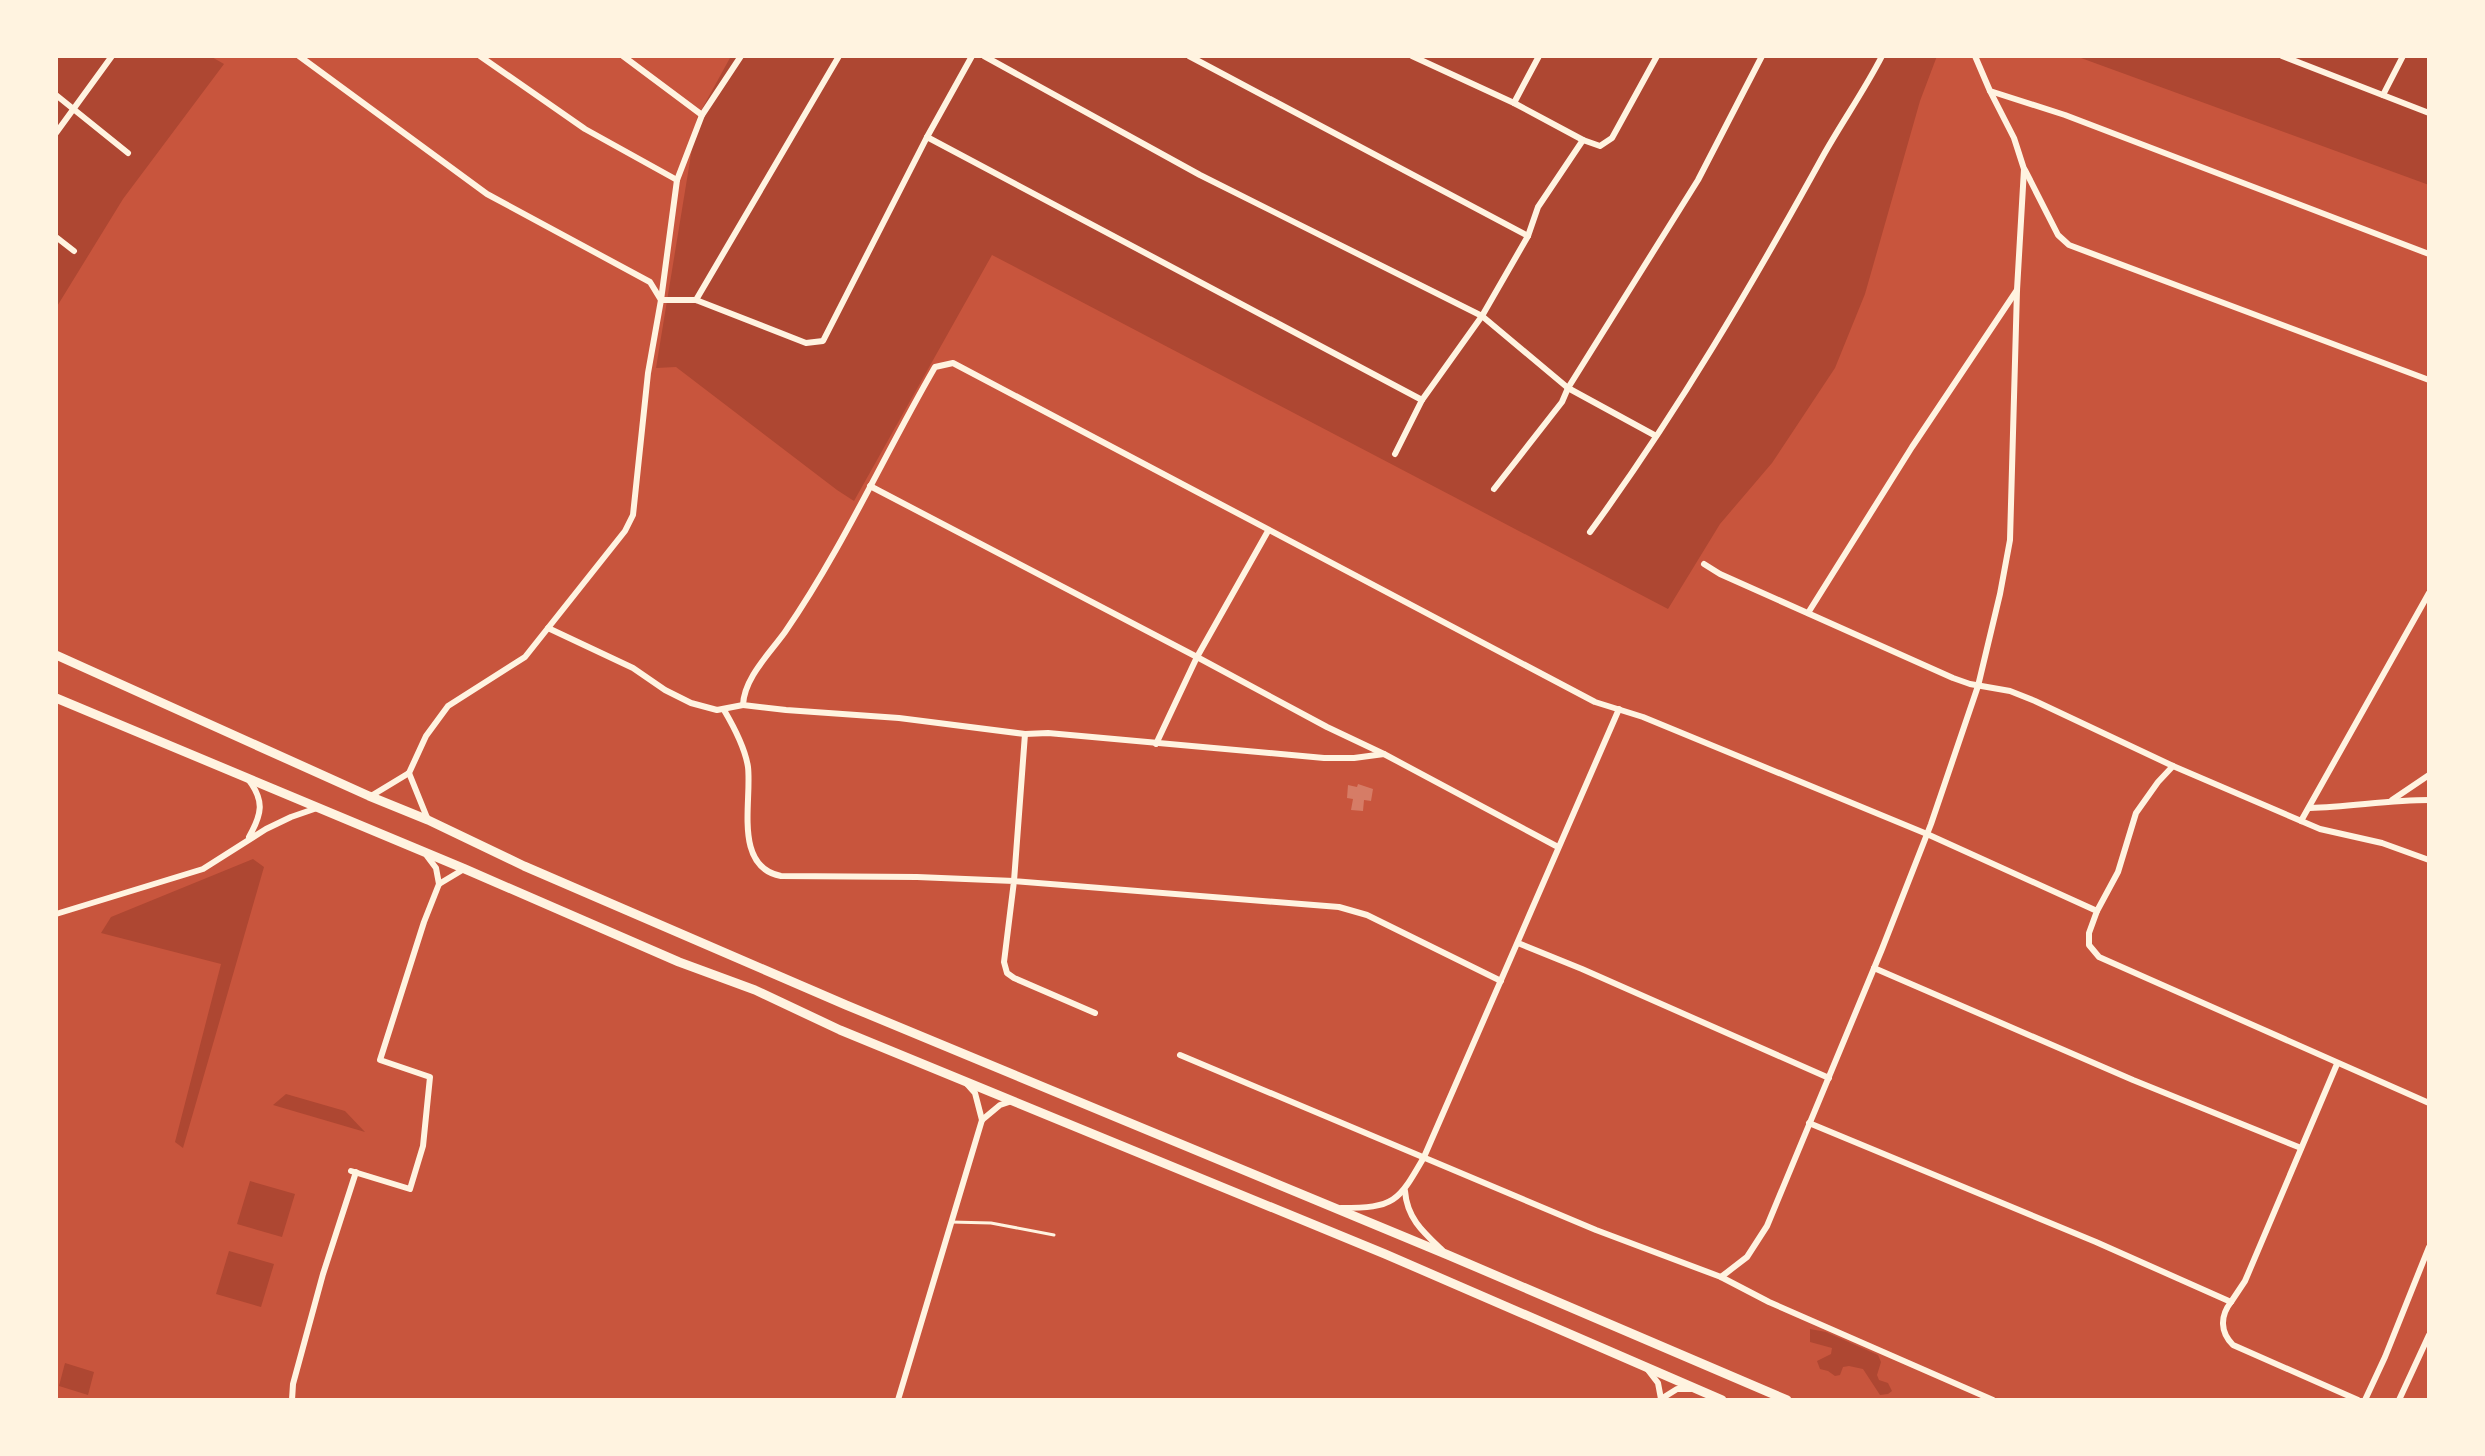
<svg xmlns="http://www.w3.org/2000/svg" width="2485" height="1456" font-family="Roboto,sans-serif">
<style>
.green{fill:#ae4732}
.building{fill:#d67c66}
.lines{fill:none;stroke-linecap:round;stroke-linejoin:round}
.service{stroke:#fff3e0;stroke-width:3}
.minor{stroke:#fff3e0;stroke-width:6}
.primary{stroke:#fff3e0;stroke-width:9}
</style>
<rect width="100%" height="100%" fill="#c8553d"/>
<!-- green -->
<g class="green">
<polygon points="56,56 210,56 224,64 123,199 56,308"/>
<polygon points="731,56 1937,56 1920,101 1865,294 1835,368 1772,463 1720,524 1668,609 992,255 854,501 837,490 676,367 656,368 697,118"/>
<polygon points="2082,56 2429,56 2429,185 2081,58"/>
<polygon points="253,859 264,867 183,1148 175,1142 221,964 101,933 111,917"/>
<polygon points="286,1094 345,1111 365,1132 273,1105"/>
<polygon points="250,1181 295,1194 282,1237 237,1224"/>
<polygon points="229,1251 274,1264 261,1307 216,1294"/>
<polygon points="1810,1329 1826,1332 1878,1355 1881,1362 1877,1375 1879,1380 1888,1383 1892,1391 1888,1394 1880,1395 1863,1369 1849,1366 1843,1367 1840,1375 1835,1376 1828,1371 1820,1369 1817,1361 1831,1354 1832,1348 1810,1342"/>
<polygon points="65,1363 94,1372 88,1395 59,1386"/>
</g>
<!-- building -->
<polygon class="building" points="1358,784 1373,789 1371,801 1364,800 1363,811 1351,810 1353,799 1347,798 1348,785 1357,787"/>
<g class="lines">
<!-- service -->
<polyline class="service" points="951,1222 991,1223 1054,1235"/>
<!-- minor -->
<g class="minor">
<polyline points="299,56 487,194 650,282 661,300"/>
<polyline points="480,56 585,129 677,180"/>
<polyline points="623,56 702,115"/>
<polyline points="984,56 1200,175 1482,316 1568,388 1656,436"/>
<polyline points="1189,56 1528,236"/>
<polyline points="1412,56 1514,103 1583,140"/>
<polyline points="1975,56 1990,91 2065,115 2429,254"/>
<polyline points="2282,56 2429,113"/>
<polyline points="56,95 128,153"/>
<polyline points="2383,95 2403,56"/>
<polyline points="1514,103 1539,56"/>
<polyline points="56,133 112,56"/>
<polyline points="927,137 1422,400"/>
<polyline points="2025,170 2058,235 2069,245 2429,380"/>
<polyline points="56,237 74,251"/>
<polyline points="661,300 696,300 806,343 823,341 927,137 972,56"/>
<polyline points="696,300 839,56"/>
<polyline points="1395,454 1422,400 1482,316 1528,236 1538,207 1583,140 1600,146 1612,138 1657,56"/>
<polyline points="870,486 1197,657 1327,727 1384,754 1558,847"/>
<polyline points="1494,489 1562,402 1568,388 1698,180 1762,56"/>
<path d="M1590,532C1677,413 1752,285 1823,156C1842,122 1864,91 1882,56"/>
<polyline points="1704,564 1720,574 1953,678 1970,684 2010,691 2035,701 2173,766 2320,829 2382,843 2429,860"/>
<polyline points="1808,613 1912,447 2017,290"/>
<polyline points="548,628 633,668 665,690 691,703 717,710 743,705"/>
<path d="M724,710C734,727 745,747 748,767C752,801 733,867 781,876L917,877L1014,881L1004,962L1007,973L1014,978L1095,1013"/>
<polyline points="1025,734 1014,881 1339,907 1367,915 1501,981"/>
<polyline points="1156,744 1197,657 1268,531"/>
<path d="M1384,754L1354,758H1324L1048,733L1025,734L899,718L786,710L743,705C744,678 770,653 785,632C843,548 884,455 935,367L953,363L1595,702L1643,717L1927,834L2097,911L2089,933V945L2099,957L2429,1103"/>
<polyline points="409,773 426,736 448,706 525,657 625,531 633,515 648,373 661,300 677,180 702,115 741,56"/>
<polyline points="409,773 428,820"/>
<path d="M248,779C265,801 262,814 249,837"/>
<polyline points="371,796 409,773"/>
<polyline points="2392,800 2429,775"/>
<path d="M2310,808C2350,807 2389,800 2429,800"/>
<polyline points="2301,821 2429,593"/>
<polyline points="427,856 436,868 439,884"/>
<polyline points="2097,911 2118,872 2136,813 2158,782 2173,766"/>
<polyline points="56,914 203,869 266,829 291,817 317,808"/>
<polyline points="1518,943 1582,969 1829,1078"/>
<polyline points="1874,968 2133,1080 2301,1148"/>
<polyline points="1180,1055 1596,1230 1721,1277 1769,1302 1993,1400"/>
<polyline points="967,1084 975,1093 982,1120"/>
<polyline points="1809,1123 2096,1242 2231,1302 2245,1281 2337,1064"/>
<polyline points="351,1171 410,1189 423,1146 430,1077 380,1060 424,922 439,884 464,869"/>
<path d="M1405,1191C1407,1218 1423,1232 1442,1250"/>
<path d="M1341,1208C1395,1208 1398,1202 1424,1157L1619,709"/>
<polyline points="1721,1277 1747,1257 1767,1226 1882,949 1931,824 1978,686 2000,594 2010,540 2017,290 2024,169 2014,138 1990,91"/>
<path d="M2231,1302C2220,1316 2220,1332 2233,1345L2358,1400"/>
<polyline points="1648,1370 1658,1383 1661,1399"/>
<polyline points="1661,1399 1677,1389 1691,1389"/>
<polyline points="292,1400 293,1384 323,1274 356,1172"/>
<polyline points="898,1400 982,1120 1000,1105 1012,1101"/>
<polyline points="2365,1400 2385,1357 2429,1247"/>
<polyline points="2399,1400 2429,1335"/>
</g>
<!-- primary -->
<g class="primary">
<polyline points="56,655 369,796 428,820 524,866 846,1005 1448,1255 1787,1400"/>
<polyline points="56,698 465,869 679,962 755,990 840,1030 1385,1254 1722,1400"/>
</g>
</g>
<!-- border -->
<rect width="2485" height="1456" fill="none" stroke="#fff3e0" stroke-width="116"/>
</svg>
